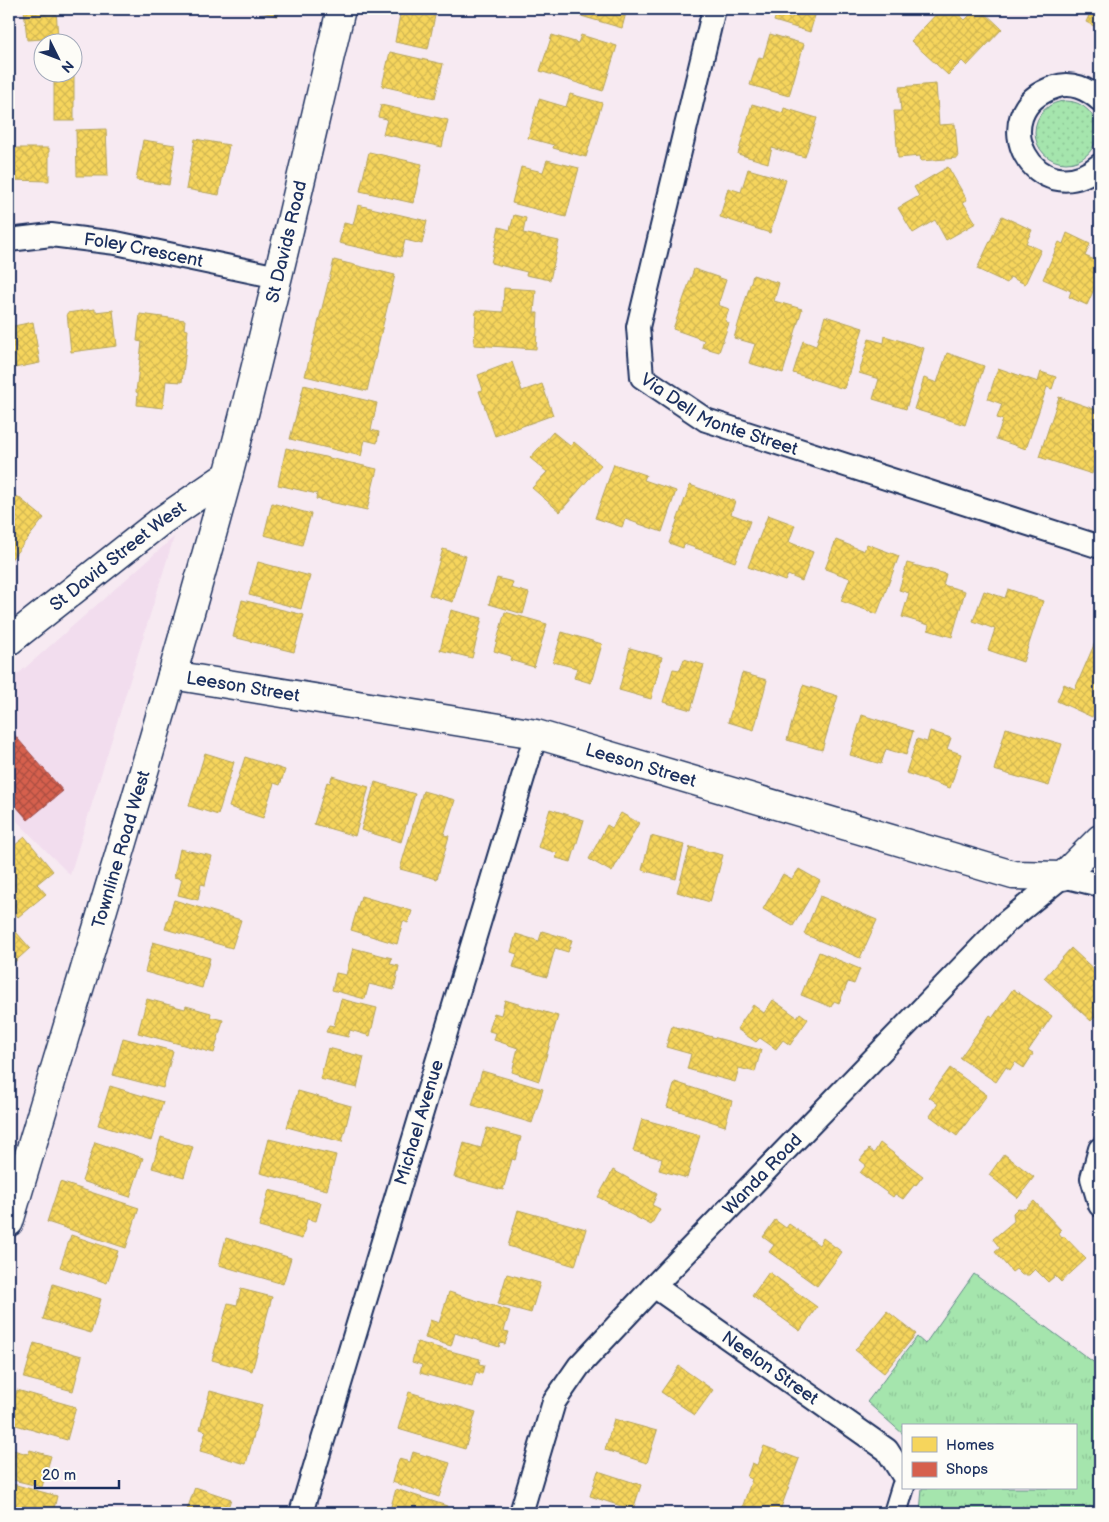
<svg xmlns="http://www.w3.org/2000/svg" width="1109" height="1522" font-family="'Balsamiq Sans',sans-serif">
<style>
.built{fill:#f2ddee}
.grass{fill:url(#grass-dots);stroke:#608a86}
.park{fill:url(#park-tufts);stroke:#608a86}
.homes{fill:url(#homes-cross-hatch);stroke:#b4a35d}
.shops{fill:url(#shops-cross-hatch);stroke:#9e5152}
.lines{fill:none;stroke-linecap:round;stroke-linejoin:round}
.minor-casing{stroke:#1b2f5e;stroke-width:26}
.tertiary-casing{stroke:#1b2f5e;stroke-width:31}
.minor{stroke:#fdfcf7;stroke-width:22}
.tertiary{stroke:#fdfcf7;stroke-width:28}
.labels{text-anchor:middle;stroke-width:5;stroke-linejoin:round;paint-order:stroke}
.street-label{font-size:18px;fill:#1b2f5e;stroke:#fdfcf7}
</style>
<defs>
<pattern id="grass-dots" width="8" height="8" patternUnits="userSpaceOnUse" patternTransform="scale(1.25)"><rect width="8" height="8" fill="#a5e5ad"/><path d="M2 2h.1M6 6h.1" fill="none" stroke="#8dc597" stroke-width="1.8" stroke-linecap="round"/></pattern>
<pattern id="park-tufts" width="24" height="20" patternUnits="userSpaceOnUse" patternTransform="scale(1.25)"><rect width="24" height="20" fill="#a5e5ad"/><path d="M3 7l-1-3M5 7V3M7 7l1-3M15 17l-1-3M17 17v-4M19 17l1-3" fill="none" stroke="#8dc597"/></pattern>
<pattern id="homes-cross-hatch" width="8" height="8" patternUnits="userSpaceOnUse" patternTransform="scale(1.25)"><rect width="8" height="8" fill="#f6d55c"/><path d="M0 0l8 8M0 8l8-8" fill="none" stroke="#d2b752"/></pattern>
<pattern id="shops-cross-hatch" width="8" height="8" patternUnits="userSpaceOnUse" patternTransform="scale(1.25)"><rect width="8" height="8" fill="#d6604d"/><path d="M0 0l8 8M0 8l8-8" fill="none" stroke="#ad5043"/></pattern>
</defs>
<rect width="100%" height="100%" fill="#f7eaf2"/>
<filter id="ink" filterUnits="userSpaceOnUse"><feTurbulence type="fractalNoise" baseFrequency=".02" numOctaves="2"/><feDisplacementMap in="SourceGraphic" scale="10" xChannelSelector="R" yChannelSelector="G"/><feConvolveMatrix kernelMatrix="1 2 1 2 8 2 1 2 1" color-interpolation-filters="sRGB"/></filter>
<g filter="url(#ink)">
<!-- built -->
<polygon class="built" points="174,537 70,875 9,813 9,682"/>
<!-- grass -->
<circle class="grass" cx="1066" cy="132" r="31"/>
<!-- park -->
<polygon class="park" points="974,1274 1100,1367 1100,1513 920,1513 922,1488 1075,1488 1075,1426 903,1426 903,1434 867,1402 917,1337 925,1344"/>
<!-- homes -->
<g class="homes">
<polygon points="24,9 56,9 58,38 27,40"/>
<polygon points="254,9 279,9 278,16 254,10"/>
<polygon points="401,9 424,9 436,11 428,49 395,42"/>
<polygon points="564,9 627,9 622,28 564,11"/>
<polygon points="778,9 817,9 810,32 774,21"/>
<polygon points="941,9 953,9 965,20 976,9 981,9 1002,29 967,66 962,61 948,75 911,41"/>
<polygon points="1040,9 1058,9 1041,13"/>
<polygon points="1092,9 1100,9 1100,29 1086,22"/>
<polygon points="770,34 804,44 789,96 750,85 759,57 763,58"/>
<polygon points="552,35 578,43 581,35 617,46 603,91 540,71"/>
<polygon points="390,52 443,64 435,98 382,86"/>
<rect x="54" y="74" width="20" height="47"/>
<polygon points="936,84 939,125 955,124 958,158 921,161 920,156 898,158 894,111 901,111 899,87"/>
<polygon points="570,94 602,103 586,157 553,148 554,145 528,138 539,99 566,107"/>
<polygon points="752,104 783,113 784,108 817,118 805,157 772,148 768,163 738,154"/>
<polygon points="381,105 448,120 442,147 383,134 387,119 378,117"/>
<polygon points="106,129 108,176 77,176 76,130"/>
<polygon points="195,139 229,145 219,195 186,189"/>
<polygon points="143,140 175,145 169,185 136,180"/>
<polygon points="10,148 49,148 49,181 10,180"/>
<polygon points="369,152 422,164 413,203 360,191"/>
<polygon points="547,160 579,168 566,217 512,203 521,167 543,172"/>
<polygon points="948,167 967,200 963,202 976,223 946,240 935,220 913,233 898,208 919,196 914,187"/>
<polygon points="748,169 786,180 770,233 720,217 728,188 741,192"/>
<polygon points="358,205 427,221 422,244 405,240 401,257 339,243 344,223 353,225"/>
<polygon points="514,215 526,218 523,233 559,241 550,280 526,275 527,272 491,263 499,227 510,230"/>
<polygon points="1002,216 1032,230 1026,243 1041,250 1025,284 1010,277 1007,283 977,269"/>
<polygon points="1067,233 1090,244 1085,256 1100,262 1100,276 1087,305 1069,297 1071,291 1043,279 1059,242 1063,244"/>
<polygon points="334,260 395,275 367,391 305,376"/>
<polygon points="694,269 726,280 718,305 729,309 725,321 729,323 719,352 702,347 704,340 673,329"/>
<polygon points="753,275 779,283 774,301 802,309 783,373 749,363 755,344 734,338"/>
<polygon points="504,288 536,290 534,313 538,313 536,349 474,345 476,310 503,312"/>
<polygon points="95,309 95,312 113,310 117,346 71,352 67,313"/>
<polygon points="140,314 185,320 184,329 188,330 182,382 166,381 163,408 137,405 138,393 136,392 142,342 137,341"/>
<polygon points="825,316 863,328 844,389 793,373 803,341 816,346"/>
<polygon points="33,322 40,363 9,369 9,327"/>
<polygon points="885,336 924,348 906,409 873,399 879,379 859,373 869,339 884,343"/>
<polygon points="947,353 984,366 965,425 914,409 924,378 937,383"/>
<polygon points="512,362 522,391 542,384 553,415 495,436 479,391 483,390 478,375"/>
<polygon points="998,368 1038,382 1041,372 1056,377 1052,389 1047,387 1026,449 996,439 1003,420 997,418 1002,404 988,399"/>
<polygon points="304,385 377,403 371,430 379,432 377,443 365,440 361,456 290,439"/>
<polygon points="1059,397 1100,411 1100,449 1092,474 1039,457"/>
<polygon points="553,432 570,446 574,442 601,465 560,512 532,488 547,472 530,458"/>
<polygon points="286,448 377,469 367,510 316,499 317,494 278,485"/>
<polygon points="614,464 646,475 644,480 676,491 662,532 625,519 622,527 595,518"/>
<polygon points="690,485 735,501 731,514 750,521 735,562 684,544 683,548 669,543"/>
<polygon points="17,496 44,518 9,562 9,505"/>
<polygon points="272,503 311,514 302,545 264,535"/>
<polygon points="768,515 795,525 789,542 813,552 802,581 788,575 785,581 748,567"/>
<polygon points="836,540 864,551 867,544 899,556 877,614 841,601 850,578 825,569"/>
<polygon points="443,549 466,556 453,602 429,595"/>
<polygon points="258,562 310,576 301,609 249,595"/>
<polygon points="907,563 946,574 943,585 965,591 952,637 928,630 929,625 902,617 909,593 899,590"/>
<polygon points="497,578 513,582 511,588 529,593 523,614 489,604"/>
<polygon points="1008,589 1043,601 1023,662 988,650 995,629 973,621 984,591 1005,598"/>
<polygon points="242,600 304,615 294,652 233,637"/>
<polygon points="451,610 482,618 472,658 440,650"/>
<polygon points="505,612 547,624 534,667 510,660 511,656 494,651"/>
<polygon points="1100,631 1100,699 1092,717 1057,701 1064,684 1075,689"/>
<polygon points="562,632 602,644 591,683 574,678 577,668 553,662"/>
<polygon points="630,648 662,657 651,699 619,690"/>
<polygon points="684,659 704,665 691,710 663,702 673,669 680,670"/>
<polygon points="742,673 767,680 754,730 728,722"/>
<polygon points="803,685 838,696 822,750 787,740"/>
<polygon points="862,715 913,731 906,755 886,749 881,764 850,755"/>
<polygon points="1006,728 1062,744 1049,786 994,770"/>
<polygon points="930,731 951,738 947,749 961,754 950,788 906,773 917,739 927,742"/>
<polygon points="205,753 234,762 218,815 189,806"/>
<polygon points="245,757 285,770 280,785 274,783 263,818 229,807"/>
<polygon points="332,776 369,787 355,836 314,824 327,782 330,783"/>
<polygon points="375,782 415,794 401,842 361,830"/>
<polygon points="423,791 455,800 444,835 449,836 437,879 400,869"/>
<polygon points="550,809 584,820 571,862 556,858 557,853 538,847"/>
<polygon points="621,813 639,823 612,872 589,859 607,825 612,828"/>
<polygon points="651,836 684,845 676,879 642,870"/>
<polygon points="25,837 53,871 37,884 46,894 18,917 9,906 9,850"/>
<polygon points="690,847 723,855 710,902 677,892"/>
<polygon points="180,849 212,856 205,885 201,884 198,900 178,895 182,879 174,877"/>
<polygon points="799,869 820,881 793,926 763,909 783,874 792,879"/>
<polygon points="361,896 412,911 408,923 403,921 397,944 351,930"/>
<polygon points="820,896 877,920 860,958 804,934"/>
<polygon points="174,900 241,920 232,948 165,929"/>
<polygon points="9,924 30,948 9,967"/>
<polygon points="542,931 572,940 568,952 555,948 547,977 513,967 517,954 511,952 516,934 539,941"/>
<polygon points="153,942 210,958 202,988 145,972"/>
<polygon points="353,948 392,958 390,964 399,966 394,990 369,984 365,999 332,990 336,973 346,975"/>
<polygon points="1071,948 1100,975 1100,1019 1096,1016 1091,1021 1044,978"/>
<polygon points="819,952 860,969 854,984 848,982 839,1003 834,1001 831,1007 801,995"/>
<polygon points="1013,989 1052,1016 1028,1051 1033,1054 1024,1068 1015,1062 1010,1070 1006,1067 996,1082 960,1058 990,1015 993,1017"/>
<polygon points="147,999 185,1009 186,1006 211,1013 210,1017 223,1020 214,1053 138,1033"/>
<polygon points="341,999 377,1008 370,1036 350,1030 348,1037 326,1032 329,1025 334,1026"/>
<polygon points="505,1000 558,1016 539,1081 512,1072 518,1048 494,1040 496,1033 489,1031 494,1013 501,1015"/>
<polygon points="773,1000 797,1017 800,1013 808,1019 790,1045 783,1040 776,1049 760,1038 756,1042 737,1029 753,1005 764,1013"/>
<polygon points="672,1026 761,1050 755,1072 739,1068 735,1082 687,1069 691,1054 666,1047"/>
<polygon points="123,1038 173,1051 163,1088 113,1075"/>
<polygon points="328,1048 364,1057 357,1088 320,1079"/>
<polygon points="950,1068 987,1095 957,1136 930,1116 938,1104 929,1097"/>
<polygon points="482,1071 543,1089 532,1123 472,1105"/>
<polygon points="675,1082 732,1101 725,1126 667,1107"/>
<polygon points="110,1086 163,1102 151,1141 98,1125"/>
<polygon points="298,1091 351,1106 342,1142 287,1127"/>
<polygon points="642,1119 700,1135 687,1178 659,1170 662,1159 633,1151"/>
<polygon points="487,1128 521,1137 515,1160 512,1159 503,1190 454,1177 464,1143 481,1148"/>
<polygon points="161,1137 193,1147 184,1177 152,1168"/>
<polygon points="269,1139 336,1155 327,1190 260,1173"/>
<polygon points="95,1142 143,1158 130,1197 82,1181"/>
<polygon points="880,1143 923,1176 916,1185 915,1184 903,1199 895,1194 893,1197 860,1173 866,1165 860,1160 869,1149 874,1153"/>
<polygon points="1004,1154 1034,1177 1018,1198 989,1175"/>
<polygon points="613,1170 657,1194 652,1205 660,1209 651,1225 598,1197"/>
<polygon points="60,1182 139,1208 126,1248 47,1222"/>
<polygon points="269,1190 321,1203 316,1221 307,1219 302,1239 259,1227"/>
<polygon points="1034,1201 1061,1230 1058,1233 1062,1238 1064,1236 1086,1259 1061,1282 1055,1276 1048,1282 1035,1269 1029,1275 1022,1275 1016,1269 1012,1272 995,1252 1000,1248 993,1239 1014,1221 1013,1213 1018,1208 1025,1209"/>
<polygon points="518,1210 586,1229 575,1266 508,1246"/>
<polygon points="775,1220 786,1228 789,1224 819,1245 823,1238 842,1252 817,1286 769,1252 774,1245 763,1237"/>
<polygon points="71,1235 118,1251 107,1283 60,1267"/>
<polygon points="226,1238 291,1258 283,1284 219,1265"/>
<polygon points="769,1272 817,1307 800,1331 752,1296"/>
<polygon points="507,1274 540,1283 531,1313 498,1304"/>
<polygon points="53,1284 101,1299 91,1333 43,1319"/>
<polygon points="241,1289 272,1297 252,1371 212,1360 228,1303 237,1305"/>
<polygon points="449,1292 510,1311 504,1331 509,1332 505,1344 500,1343 499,1347 455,1333 451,1346 425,1338 430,1320 439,1323"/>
<polygon points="887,1311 916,1334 884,1373 855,1350"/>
<polygon points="417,1342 480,1359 479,1364 484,1365 482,1374 476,1372 472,1387 420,1373 422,1365 412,1362"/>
<polygon points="34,1343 82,1356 73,1391 24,1378"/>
<polygon points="679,1366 713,1390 695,1415 661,1392"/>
<polygon points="17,1390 76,1407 67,1440 9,1423 9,1418"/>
<polygon points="210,1391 262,1405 246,1464 200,1451 206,1431 200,1429"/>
<polygon points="409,1392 476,1412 465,1449 398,1429"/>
<polygon points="614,1419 657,1431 647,1463 605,1450"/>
<polygon points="764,1446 799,1459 779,1513 747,1513 741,1511 752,1479 747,1477 752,1463 757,1465"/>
<polygon points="9,1449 28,1454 30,1450 51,1456 42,1487 9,1479"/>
<polygon points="413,1452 450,1463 439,1497 392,1482 399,1459 410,1462"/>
<polygon points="598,1471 641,1485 633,1510 590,1496"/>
<polygon points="9,1483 57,1496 53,1513 9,1513"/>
<polygon points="195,1487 231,1499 226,1513 196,1513 187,1510"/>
<polygon points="396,1489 447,1506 445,1513 389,1513"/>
</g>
<!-- shops -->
<polygon class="shops" points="11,731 63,791 28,820 9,798 9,733"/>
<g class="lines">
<!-- minor casing -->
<g class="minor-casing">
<g id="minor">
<path id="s1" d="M714,9L638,327L642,377L706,420L1100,547"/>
<path d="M1100,100C1088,89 1071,81 1055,87C980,111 1036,218 1100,165"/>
<path id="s2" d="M9,240L51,235L116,243L278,277"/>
<polyline points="1100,1149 1092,1178 1100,1205"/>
<path id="s3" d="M654,1286L887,1450L903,1475"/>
<path id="s4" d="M301,1513L536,734"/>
<path id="s5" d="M521,1513L554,1402L579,1366L654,1286L1005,923L1063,876L1100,885"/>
<polyline points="895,1513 903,1487"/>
</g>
</g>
<!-- tertiary casing -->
<g class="tertiary-casing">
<g id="tertiary">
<path id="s6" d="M9,641L161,521L228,475"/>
<path id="s7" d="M172,675L536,734L1013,875L1063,876L1100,839"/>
<path id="s8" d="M9,1222C83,974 160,726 228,476C269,321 304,165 341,9"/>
</g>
</g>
<!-- minor -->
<use href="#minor" class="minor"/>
<!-- tertiary -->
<use href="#tertiary" class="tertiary"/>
</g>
</g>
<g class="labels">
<!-- street labels -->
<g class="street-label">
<text dy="6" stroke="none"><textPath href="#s8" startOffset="1019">St Davids Road</textPath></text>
<text dy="6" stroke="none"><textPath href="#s2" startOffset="136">Foley Crescent</textPath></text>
<text dy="6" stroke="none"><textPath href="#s1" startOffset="464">Via Dell Monte Street</textPath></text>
<text dy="6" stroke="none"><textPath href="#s6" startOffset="138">St David Street West</textPath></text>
<text dy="6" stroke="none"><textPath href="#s7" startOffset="72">Leeson Street</textPath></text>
<text dy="6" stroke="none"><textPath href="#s7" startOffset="478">Leeson Street</textPath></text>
<text dy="6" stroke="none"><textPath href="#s8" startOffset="389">Townline Road West</textPath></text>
<text dy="6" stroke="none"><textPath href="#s4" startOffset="408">Michael Avenue</textPath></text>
<text dy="6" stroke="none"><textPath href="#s5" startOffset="425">Wanda Road</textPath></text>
<text dy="6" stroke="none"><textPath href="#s3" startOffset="142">Neelon Street</textPath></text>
</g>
</g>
<!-- margin -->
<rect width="1109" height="1522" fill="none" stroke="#fdfcf7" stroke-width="30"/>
<rect x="15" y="15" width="1079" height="1492" fill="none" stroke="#1b2f5e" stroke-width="2" filter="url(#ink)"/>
<!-- legend -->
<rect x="902" y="1424" width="175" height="65" fill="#fdfcf7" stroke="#a3aaba"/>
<rect x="912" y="1437" width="25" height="15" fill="#f6d55c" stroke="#a3aaba"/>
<text x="946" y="1450" font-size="15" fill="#1b2f5e">Homes</text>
<rect x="912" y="1462" width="25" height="15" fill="#d6604d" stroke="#a3aaba"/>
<text x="946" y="1474" font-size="15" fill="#1b2f5e">Shops</text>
<!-- north arrow -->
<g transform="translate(58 58) rotate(132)"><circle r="24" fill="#fdfcf7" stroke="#a3aaba"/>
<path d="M0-4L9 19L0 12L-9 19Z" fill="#1b2f5e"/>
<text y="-8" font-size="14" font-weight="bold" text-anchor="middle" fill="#1b2f5e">N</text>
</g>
<!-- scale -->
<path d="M35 1480v8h84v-8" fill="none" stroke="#1b2f5e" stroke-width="2.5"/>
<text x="42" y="1480" font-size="15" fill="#1b2f5e" stroke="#fdfcf7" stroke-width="4" paint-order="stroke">20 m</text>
</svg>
